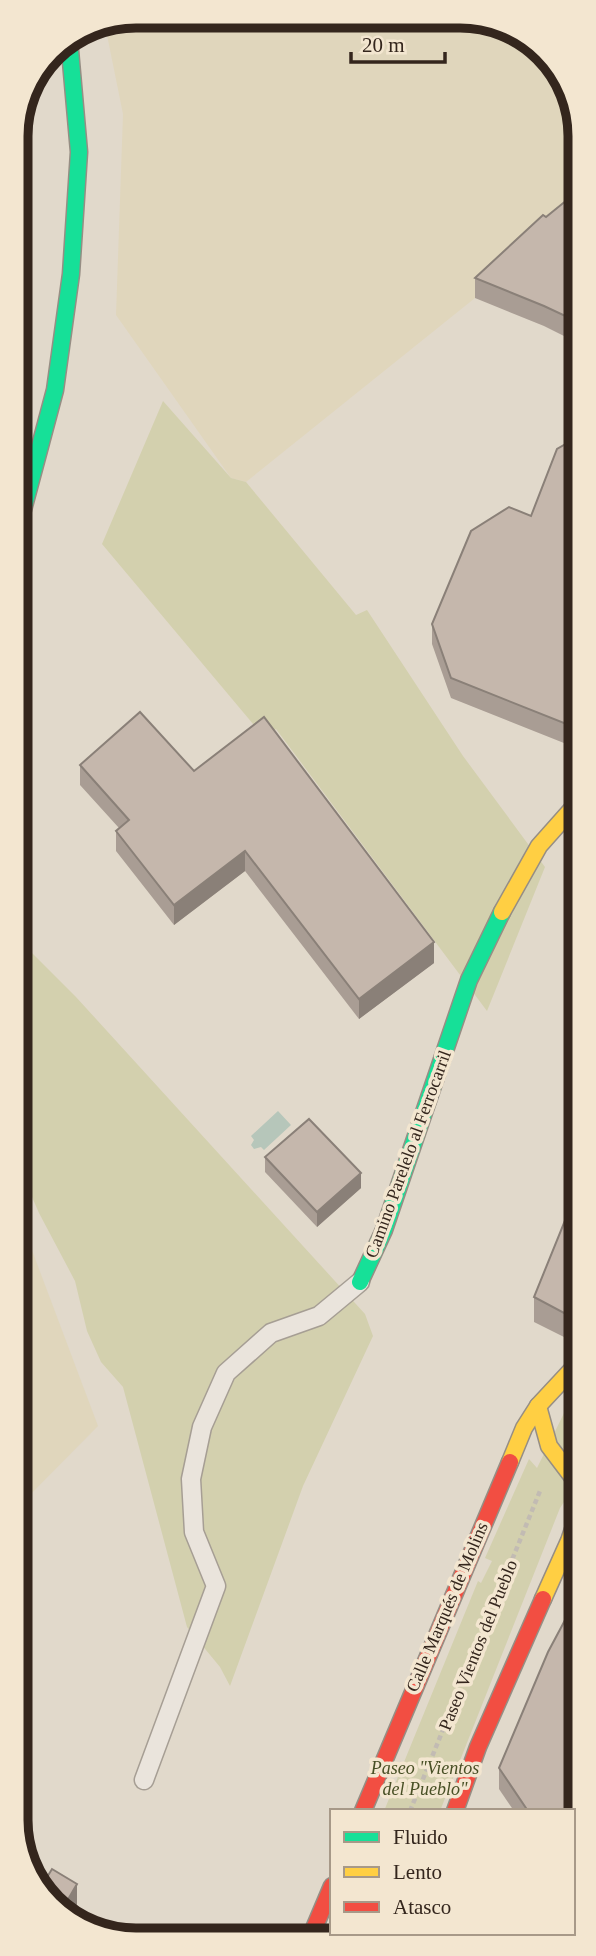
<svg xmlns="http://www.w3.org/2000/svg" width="596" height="1956" font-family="'Times New Roman',serif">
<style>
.farmland{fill:#e0d6bc}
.green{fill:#d3d0ae}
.water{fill:#b6c6ba}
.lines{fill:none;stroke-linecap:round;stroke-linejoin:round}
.lane-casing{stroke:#a69e94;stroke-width:21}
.fast-casing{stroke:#968e84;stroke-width:19}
.slow-casing{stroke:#968e84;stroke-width:19}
.jam-casing{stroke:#968e84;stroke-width:19}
.path{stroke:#c2bbb3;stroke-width:4.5;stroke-dasharray:5 3.5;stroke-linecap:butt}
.lane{stroke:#eae4dc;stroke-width:18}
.fast{stroke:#16e098;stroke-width:16}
.slow{stroke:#ffcf43;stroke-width:16}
.jam{stroke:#f24e42;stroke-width:16}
.wall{fill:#a99d94}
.shaded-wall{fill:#8a8078}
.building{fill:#c5b7ac;stroke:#8a8078;stroke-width:2}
.labels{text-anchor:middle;stroke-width:7;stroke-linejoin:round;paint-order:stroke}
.street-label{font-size:18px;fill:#34261d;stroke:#f3e6d0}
.park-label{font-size:18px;font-style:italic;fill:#484f25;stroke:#f3e6d0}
.rim{fill:none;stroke:#34261d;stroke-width:9}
</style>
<rect width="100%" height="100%" fill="#e1d9cb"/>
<!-- farmland -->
<g class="farmland">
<polygon points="484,18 545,51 578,113 578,211 543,236 475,298 246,482 231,478 116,315 123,114 105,25"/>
<polygon points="17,1221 33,1253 98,1426 18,1507"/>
</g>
<!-- green -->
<g class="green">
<polygon points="163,401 231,478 246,482 356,615 367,610 463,756 545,867 487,1011 276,729 264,737 102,544"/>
<polygon points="17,938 76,997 365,1314 373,1336 303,1486 230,1686 220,1667 187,1627 123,1387 101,1362 87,1331 75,1281 39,1213 25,1181 17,1171"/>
<polygon points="579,1387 580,1478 560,1508 440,1811 384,1811 478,1581 481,1583 492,1561 485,1558 529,1459 537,1468 567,1407 569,1399"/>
</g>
<!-- water -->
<polygon class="water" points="278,1111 291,1125 264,1150 261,1147 254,1149 251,1145 254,1140 251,1136"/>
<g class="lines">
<!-- lane casing -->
<g class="lane-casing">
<polyline id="lane" points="144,1780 216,1586 194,1532 191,1479 202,1427 226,1373 271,1333 319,1316 360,1282"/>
</g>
<!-- fast casing -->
<g class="fast-casing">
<g id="fast">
<polyline points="16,536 55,390 71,274 79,152 69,39"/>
<polyline points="360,1282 384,1230 469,980 502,912"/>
</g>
</g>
<!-- slow casing -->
<g class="slow-casing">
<g id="slow">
<polyline points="502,912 539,846 579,801"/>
<polyline points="538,1406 549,1446 580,1487"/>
<polyline points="510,1462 524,1428 538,1406 579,1362"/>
<polyline points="543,1599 569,1541 580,1509"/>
<polyline points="401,1938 403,1933"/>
</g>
</g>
<!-- jam casing -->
<g class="jam-casing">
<g id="jam">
<polyline points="363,1811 510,1462"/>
<polyline points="455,1811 478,1747 543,1599"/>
<polyline points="310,1938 332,1886"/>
</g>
</g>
<!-- path -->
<g class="path">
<polyline points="410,1811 540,1491"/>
<polyline points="360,1938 362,1933"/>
</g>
<!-- lane -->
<use href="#lane" class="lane"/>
<!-- fast -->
<use href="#fast" class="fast"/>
<!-- slow -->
<use href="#slow" class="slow"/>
<!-- jam -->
<use href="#jam" class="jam"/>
</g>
<!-- wall -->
<g class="wall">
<polygon points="578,191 578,343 544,326 475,298 475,278 546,217"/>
<polygon points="578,437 579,749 451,698 432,644 432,624 531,516"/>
<polygon points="80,765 194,771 434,963 359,1019 245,871 174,925 116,851 116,831 119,828 80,785"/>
<polygon points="265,1157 361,1188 317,1227 265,1172"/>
<polygon points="579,1186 564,1337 534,1322 534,1297"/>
<polygon points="499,1768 573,1811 514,1811 499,1789"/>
<polygon points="41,1887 77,1904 70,1915 51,1905"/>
</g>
<!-- shaded-wall -->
<g class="shaded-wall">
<polygon points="245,851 245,871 174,925 174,905"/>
<polygon points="434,942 434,963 359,1019 359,999"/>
<polygon points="361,1173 361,1188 317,1227 317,1212"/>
<polygon points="579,1296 579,1320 564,1337 564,1313"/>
<polygon points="77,1884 77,1904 70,1915 63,1911 63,1908"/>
</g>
<!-- building -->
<g class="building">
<polygon points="578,191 578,322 544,306 475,278 543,215 546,217"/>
<polygon points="578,437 579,729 451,678 432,624 471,531 509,507 531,516 557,449"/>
<polygon points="140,712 194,771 264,717 434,942 359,999 245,851 174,905 116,831 129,820 80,765"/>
<polygon points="309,1119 361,1173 317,1212 265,1157"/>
<polygon points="579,1186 579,1296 564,1313 534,1297"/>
<polygon points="580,1592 580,1827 573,1844 573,1811 528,1811 499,1768 548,1652"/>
<polygon points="52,1869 77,1884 63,1908 48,1899 41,1887"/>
<polygon points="441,1933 491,1933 483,1938 439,1938"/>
</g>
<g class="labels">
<!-- street labels -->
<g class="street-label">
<text transform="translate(408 1154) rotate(-70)" y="6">Camino Parelelo al Ferrocarril</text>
<text transform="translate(447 1607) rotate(-67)" y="6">Calle Marqués de Molins</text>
<text transform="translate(478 1645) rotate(-68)" y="6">Paseo Vientos del Pueblo</text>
</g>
<!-- park labels -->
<g class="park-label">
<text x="425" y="1774">Paseo "Vientos<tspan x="425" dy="21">del Pueblo"</tspan></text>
</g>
</g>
<!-- crop -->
<path d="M0 0H596V1956H0ZM136 28H460A108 108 0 0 1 568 136V1820A108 108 0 0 1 460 1928H136A108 108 0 0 1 28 1820V136A108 108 0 0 1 136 28Z" fill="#f3e6d0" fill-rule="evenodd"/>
<path class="rim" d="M136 28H460A108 108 0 0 1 568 136V1820A108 108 0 0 1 460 1928H136A108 108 0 0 1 28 1820V136A108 108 0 0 1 136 28Z"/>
<!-- legend -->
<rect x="330" y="1809" width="245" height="126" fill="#f3e6d0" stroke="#a79988" stroke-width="2"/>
<rect x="344" y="1832" width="35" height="10" fill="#16e098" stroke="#a79988" stroke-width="2"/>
<text x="393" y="1844" font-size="21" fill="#34261d">Fluido</text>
<rect x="344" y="1867" width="35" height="10" fill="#ffcf43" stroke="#a79988" stroke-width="2"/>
<text x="393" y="1879" font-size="21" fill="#34261d">Lento</text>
<rect x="344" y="1902" width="35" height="10" fill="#f24e42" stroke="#a79988" stroke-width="2"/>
<text x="393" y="1914" font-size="21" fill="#34261d">Atasco</text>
<!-- scale -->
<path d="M351 52v10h94v-10" fill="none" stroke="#34261d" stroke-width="3.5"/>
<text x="362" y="52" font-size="21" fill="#34261d" stroke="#f3e6d0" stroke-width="5" paint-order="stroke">20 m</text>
</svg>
